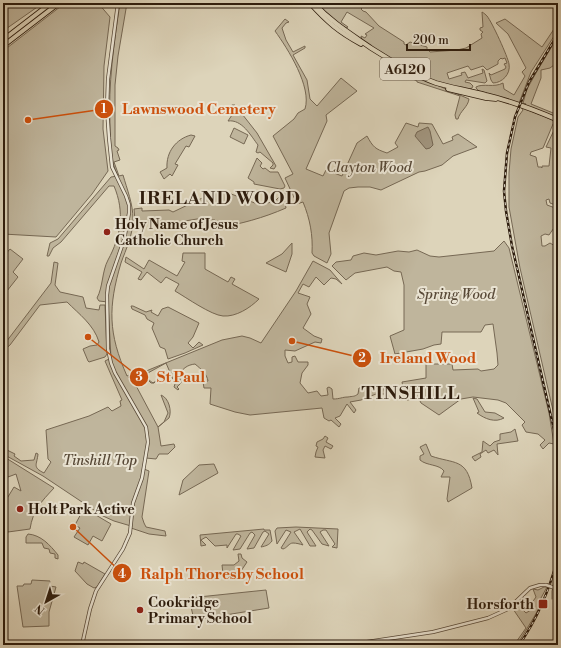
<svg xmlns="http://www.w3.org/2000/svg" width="561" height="648" font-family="'Libre Bodoni',serif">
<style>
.green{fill:#bfb59c;stroke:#766854;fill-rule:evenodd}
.water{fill:#a1957f;stroke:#726451}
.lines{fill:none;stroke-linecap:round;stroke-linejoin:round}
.stream{stroke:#726451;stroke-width:1}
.tertiary-casing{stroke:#584938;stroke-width:4}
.trunk-casing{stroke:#2c1b0c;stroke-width:5.5}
.tertiary{stroke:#e9e3d2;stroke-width:2.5}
.trunk{stroke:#ddd4ba;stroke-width:4}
.rail-casing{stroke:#2c1b0c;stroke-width:2.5}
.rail{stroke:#e9e3d2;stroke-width:1;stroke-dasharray:3;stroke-linecap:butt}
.tertiary-bridge-casing{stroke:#584938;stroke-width:4;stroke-linecap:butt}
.tertiary-bridge{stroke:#e9e3d2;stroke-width:2.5}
.poi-dot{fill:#8f2418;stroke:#e9e3d2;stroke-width:1.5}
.labels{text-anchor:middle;stroke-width:4;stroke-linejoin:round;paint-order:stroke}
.shield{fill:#e9e3d2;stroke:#655747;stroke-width:1}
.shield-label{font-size:13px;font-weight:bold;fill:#2c1b0c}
.park-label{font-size:14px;font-style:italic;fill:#584937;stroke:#e9e3d2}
.poi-label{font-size:14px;font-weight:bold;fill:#2c1b0c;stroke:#e9e3d2;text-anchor:start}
.district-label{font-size:18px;font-weight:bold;letter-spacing:1px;fill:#2c1b0c;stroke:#e9e3d2}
.leader{fill:none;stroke:#cc500c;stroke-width:1.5}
.callout-dot{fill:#cc500c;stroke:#e9e3d2;stroke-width:1.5}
.mark-label{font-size:12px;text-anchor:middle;font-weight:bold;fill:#fff}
.callout-label{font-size:15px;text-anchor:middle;font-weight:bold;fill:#cc500c;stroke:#e9e3d2;stroke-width:4;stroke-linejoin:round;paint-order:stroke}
</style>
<rect width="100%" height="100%" fill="#ddd4ba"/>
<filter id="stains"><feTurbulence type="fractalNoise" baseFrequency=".005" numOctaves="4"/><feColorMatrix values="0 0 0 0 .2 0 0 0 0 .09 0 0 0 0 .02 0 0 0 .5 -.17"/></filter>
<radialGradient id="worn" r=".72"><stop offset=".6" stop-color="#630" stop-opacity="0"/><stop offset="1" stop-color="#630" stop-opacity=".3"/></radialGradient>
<!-- green -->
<g class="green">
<polygon points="3,3 43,3 3,31"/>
<polygon points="65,3 98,3 110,17 104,66 103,129 108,171 92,194 56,237 3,234 3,51"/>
<path d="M120,3H127L118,56L115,85V146L118,148L119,150L117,151L120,160L114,162L119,176L123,175C127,189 133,204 133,219C133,235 126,249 121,263C108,307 108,333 127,376L143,369L144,370L128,377L130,379L138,375L141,377L133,380L158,427L164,422L168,413L161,395C169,398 172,411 169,418L158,427L161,446L174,444L175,447L168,454H159L156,459L146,458L144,469L149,471L142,517L144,523L146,527L165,531L166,536L149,534L131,528V526L114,521L103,516L43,476L3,454V448L15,454L14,456L21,461L34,460L36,453L38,454C37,465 32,467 44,473L51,462L48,459L46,430L89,416L108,407L112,411L121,406L120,401L122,400L105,361L111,358L108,302L99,301L97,298C103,287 102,271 108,260C121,236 125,212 114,186H109L61,242L53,248L49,256H47L50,243L58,239L111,177L118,176C110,160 110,143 110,125C108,84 114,44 120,3Z"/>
<path d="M316,3H362L364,6L361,9L363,11L366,12L379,26L404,42V44L406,45L410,42L427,47V49L430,52L457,50L466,48L482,38L481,34L483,32L480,30V28L483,27L482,12C484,13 486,15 487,16C492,22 508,57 509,64C511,74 502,83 493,83L491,80L489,73L491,75L505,69L506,67L504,64L507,63L505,58L502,59L501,58L498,61V64L487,70L483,66L471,70L468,66L447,73L449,79L462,75L461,73L465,72L468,78L483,73L482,69L484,70L487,81L485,83L466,80L465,82L470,83L473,86L472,88L468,90L435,81L420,75L397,63L362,40L361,36L365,38L367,35L365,34L374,28L347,12L341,22L348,27L346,28L333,20Z"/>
<path d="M285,19L289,22L286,23L282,28L286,40L293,52L305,46V48L293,55L307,80L310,99L317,106L341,78L357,91L326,115L327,121L306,169L323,176L326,170L342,176L357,143L367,136C373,147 375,149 387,153L398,147L395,143L406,123L418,127L419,123L432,124L443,144L453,140L452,137L458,134L477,147L453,156L442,165L425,171L419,172L381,190L370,187H358L349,188L344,191L329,233L331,254L327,263L314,256L312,253C313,235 310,219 303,202L297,204L285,178L293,174L273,136L294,119L298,113L305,109C312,87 288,49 275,31Z"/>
<path d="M505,19L542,47L558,23V30L531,72L519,103L479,91L476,88V87C483,83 494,88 503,83L504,89L514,95L525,76L522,72L526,68L508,34L496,23Z"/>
<polygon points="558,36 558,62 550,68 541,70 541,78 531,104 558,115 558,118 522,104 526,104 523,103 527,89 536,73"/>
<path d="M407,74H411L469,99C468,107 460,111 458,119H456L455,115L460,96L417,82V81L409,77L408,79L406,77Z"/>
<path d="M232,105H235L257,133L276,166L274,169L270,168L273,165V163L260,152L258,153L256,152L258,145C251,136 242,119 228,121L232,115L226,110Z"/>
<path d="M521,107L558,122V206L550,203L549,199L546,200L547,205L558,209V222L549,235L545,234L541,236L542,246H545L550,243L555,246L558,241V350L557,358L558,359V432L520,268L509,207V173L511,149L518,117L523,110ZM553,124L556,126L546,147L551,148L549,166H542V168L541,167H538L536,157L530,155L531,152L543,148Z"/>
<polygon points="234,128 248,135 244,144 230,137"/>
<path d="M191,135L195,136L189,147L186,146L175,164L178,165L172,176L170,174L164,179L160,172L167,168C166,152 176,139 191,135Z"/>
<polygon points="257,158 262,163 260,166 263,169 265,168 270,172 278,172 285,186 284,188 280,189 254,184 254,182 248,178"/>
<path d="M217,191L226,192L260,205L275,201L282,194L287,192L289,196L284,198L286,208C263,218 241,224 216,228L215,220L197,219L179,222L151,221V223H150L135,220L134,209L142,208V211L169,210L173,212Z"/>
<polygon points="504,241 509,248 549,413 554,444 549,443 543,449 540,445 545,440 538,434 526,432 522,425 525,422 506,403 498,400 473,397 461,399 439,415 421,403 419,399 407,400 404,393 402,382 426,378 426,364 452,364 453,370 478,369 481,371 494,369 498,365 497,353 493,324 485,325 481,332 442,332 441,344 434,345 423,349 395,354 390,336 404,330 404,285 401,272 394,271 387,267 355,273 346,280 332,266 336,262 351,260 353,256 364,253 376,255 398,251 409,252 417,250 430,256 439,257 494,251"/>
<polygon points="292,243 292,254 286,272 266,263 282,254"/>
<polygon points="10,249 23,259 13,272 18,277 3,296 3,281 8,274 3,270 3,257"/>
<path d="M183,253H205V269L228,282L231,277L235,279L232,284L259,299C250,308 236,317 223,316C211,315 187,298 175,291L179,284L166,277L161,283L147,272L141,280L138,279L142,272L125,262L126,257L144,269L149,260L177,276L185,262L182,261Z"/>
<path d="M313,261L330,270L342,284L336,279L331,278L324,285L316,277L309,287L303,284L298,293L310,297L307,304L311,314L303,328L314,336L322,339L321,343L315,342L295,351L285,350V356L288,363L292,362V357L295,356L298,362H308V365L302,373L300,383L308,393L317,391L321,396L328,395L327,388L329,387L332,389L333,399C340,399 342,397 348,397C353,396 354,397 358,394L359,388L383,386L385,394H376L361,400L350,402L356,410L354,413L347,404L340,416L335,418L341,424L339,427L331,420L329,421L324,418L322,408L250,415L235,412L213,405L210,404L211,388H204L203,382L208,381C207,374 201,369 195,364C187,365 184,368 179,374L181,383L177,387L179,389L178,390L174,387L175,384L166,363L146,374C147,379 149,380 153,383L156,381L154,383H151L144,376V372L151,369L222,340L242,336L250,338L261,343L296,291Z"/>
<path d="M54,262L58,263L55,285L60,292L83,297L86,308L99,310L100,305H105L107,354L105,357L89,362L88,361L83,349L90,346L97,345L99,342C94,325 79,314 67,302L40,305L10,345L3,351V346L51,283Z"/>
<polygon points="131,306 133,306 146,312 152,310 151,312 158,316 162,309 168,307 199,323 193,337 188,343 193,348 199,342 203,345 185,353 168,359 165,349 160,347 152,328 154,323 147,319 145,315 132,309"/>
<path d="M473,398L477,399L485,412L495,413L504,418C495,423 485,419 477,413L479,412Z"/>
<polygon points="515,429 518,441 497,444 498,455 494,450 488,453 486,450 480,454 481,457 475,461 472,457 482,452 483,441 490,446 494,442 500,440 500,434 511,432"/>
<polygon points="325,436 328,438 326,442 333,446 331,449 325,446 323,450 325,458 315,457 316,452 318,447 316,446 317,442 323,439"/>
<path d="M426,444L431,456C454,464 467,458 472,488L448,502L447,499L450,477H441L444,471C439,464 427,466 420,460V456L424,454L420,447Z"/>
<path d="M6,458L54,488C41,502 33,510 30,529L8,532L5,524L3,505L14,487L21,491L16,474L8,477C3,469 2,466 6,458Z"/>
<polygon points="214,464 218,473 179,495 183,480 199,465"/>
<polygon points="84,508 111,524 102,541 93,536 88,545 74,537 80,528 75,525"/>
<path d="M296,527L338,529L337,548L332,547L335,544L326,530H323L320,532L329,546L322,544L312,530L310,529L307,532L316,546H310L300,529L294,532L303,545C300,544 296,543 293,543C289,543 287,548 283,549L281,548L291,532L286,530L277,544L275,531L277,528Z"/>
<path d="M264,529V530H270L272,541C269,545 266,546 261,547L269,534L265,531L263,532L254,548L247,549L255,535L252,532L250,533L240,549L233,550L241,536L238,534H236L227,548V545L215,546L206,537L201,540L206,545L201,546L200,535Z"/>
<path d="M28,534C41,535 50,545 58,555V559L55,558V554L50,553L49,549L44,548L42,543H26V537Z"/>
<polygon points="238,554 241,554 242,558 247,562 239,574 223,574 222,565 234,565 239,561"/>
<polygon points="78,562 83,564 84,562 105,574 97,587 94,588 87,584 75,571"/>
<polygon points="32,580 50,581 50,586 56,587 49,612 49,626 23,627 17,586 23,586 24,584 31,584"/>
<polygon points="544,587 547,587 541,598 539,608 534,617 517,645 514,645 526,628 513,609 523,597 527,603 521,608 526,613 534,608 531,604 536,597 533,589 538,590"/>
<polygon points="266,590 269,608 194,620 189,598"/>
</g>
<!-- water -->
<polygon class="water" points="428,127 430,131 433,145 430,148 426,149 415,136 417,132"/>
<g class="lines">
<!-- stream -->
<g class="stream">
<polyline points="552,599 552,591 558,570"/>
<polyline points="533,645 535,641"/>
</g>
<!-- tertiary casing -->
<g class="tertiary-casing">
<g id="tertiary">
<polyline points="82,645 90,609 96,591 123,549 130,533 133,503 142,478 148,442 146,427 115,373 111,363 108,349 107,295 108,286 124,240 129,213 129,205 126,196 112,167 109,138 107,108 108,79 118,3"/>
<polyline points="347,645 433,632 488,618 508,609 530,588 540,585 546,585"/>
</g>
</g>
<!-- trunk casing -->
<g class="trunk-casing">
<g id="trunk">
<path d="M310,3C327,22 339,32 361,44"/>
<path d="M314,3C331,22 351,34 371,48C392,61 413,75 436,83C452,88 469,90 486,95C511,101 535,110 558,120"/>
<polyline points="3,40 51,3"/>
<polyline points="3,46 59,3"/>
<polyline points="448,89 486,98 496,99"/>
</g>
</g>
<!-- tertiary -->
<use href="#tertiary" class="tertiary"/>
<!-- trunk -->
<use href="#trunk" class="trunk"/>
<!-- rail casing -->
<g class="rail-casing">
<g id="rail">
<polyline points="558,34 529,82 515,117 507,153 504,191 506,211 512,246 558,447"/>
<path d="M519,645C538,618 550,588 558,557"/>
</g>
</g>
<!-- rail -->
<use href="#rail" class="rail"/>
<!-- tertiary-bridge casing -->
<g class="tertiary-bridge-casing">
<polyline id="tertiary-bridge" points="546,585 558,589"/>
</g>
<!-- tertiary-bridge -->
<use href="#tertiary-bridge" class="tertiary-bridge"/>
</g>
<!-- markers -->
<g class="poi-dot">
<circle cx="107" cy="232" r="4"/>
<circle cx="20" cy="509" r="4"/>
<rect x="538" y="599" width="10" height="10" rx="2"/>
<circle cx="140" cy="610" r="4"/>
</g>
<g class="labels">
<!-- shield labels -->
<rect class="shield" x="380" y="58" width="50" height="22" rx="3"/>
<g class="shield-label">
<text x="405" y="74">A6120</text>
</g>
<!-- park labels -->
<g class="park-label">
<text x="369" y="172">Clayton Wood</text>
<text x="456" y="299">Spring Wood</text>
<text x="100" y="465">Tinshill Top</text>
</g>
<!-- poi labels -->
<g class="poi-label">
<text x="115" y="229">Holy Name of Jesus<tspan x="115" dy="16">Catholic Church</tspan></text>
<text x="28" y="514">Holt Park Active</text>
<text x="148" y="607">Cookridge<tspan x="148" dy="16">Primary School</tspan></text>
<text x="534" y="609" text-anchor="end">Horsforth</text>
</g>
<!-- district labels -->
<g class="district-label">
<text x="220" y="204">IRELAND WOOD</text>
<text x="411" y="399">TINSHILL</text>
</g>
</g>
<!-- callouts -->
<path class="leader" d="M28 120L104 109M292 341L362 358M88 337L139 377M73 527L122 573"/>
<g class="callout-dot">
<circle cx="28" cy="120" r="4"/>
<circle cx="292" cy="341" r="4"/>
<circle cx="88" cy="337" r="4"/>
<circle cx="73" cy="527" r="4"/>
<circle cx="104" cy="109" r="10"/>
<circle cx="362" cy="358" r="10"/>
<circle cx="139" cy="377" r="10"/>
<circle cx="122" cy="573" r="10"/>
</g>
<g class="mark-label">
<text x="104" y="113">1</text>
<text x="362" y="362">2</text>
<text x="139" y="381">3</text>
<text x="122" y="578">4</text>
</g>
<g class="callout-label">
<text x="199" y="114">Lawnswood Cemetery</text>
<text x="428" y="363">Ireland Wood</text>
<text x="181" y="382">St Paul</text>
<text x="222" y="579">Ralph Thoresby School</text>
</g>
<!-- margin -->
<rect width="561" height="648" fill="none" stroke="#ddd4ba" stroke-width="16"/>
<rect x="4" y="4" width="553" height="640" fill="none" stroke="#2c1b0c" stroke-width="2"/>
<rect x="8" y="8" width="545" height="632" fill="none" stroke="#2c1b0c"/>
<!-- north arrow -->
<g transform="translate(46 602) rotate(219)" stroke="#e9e3d2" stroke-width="3" paint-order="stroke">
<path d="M0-3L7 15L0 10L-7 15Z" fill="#2c1b0c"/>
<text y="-6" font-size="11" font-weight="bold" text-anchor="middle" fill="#2c1b0c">N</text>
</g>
<!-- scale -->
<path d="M407 44v6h63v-6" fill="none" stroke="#2c1b0c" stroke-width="2"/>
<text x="413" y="44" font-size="12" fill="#2c1b0c" stroke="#e9e3d2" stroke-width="3" paint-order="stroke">200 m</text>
<rect width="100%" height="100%" filter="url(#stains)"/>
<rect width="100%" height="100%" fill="url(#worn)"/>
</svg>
